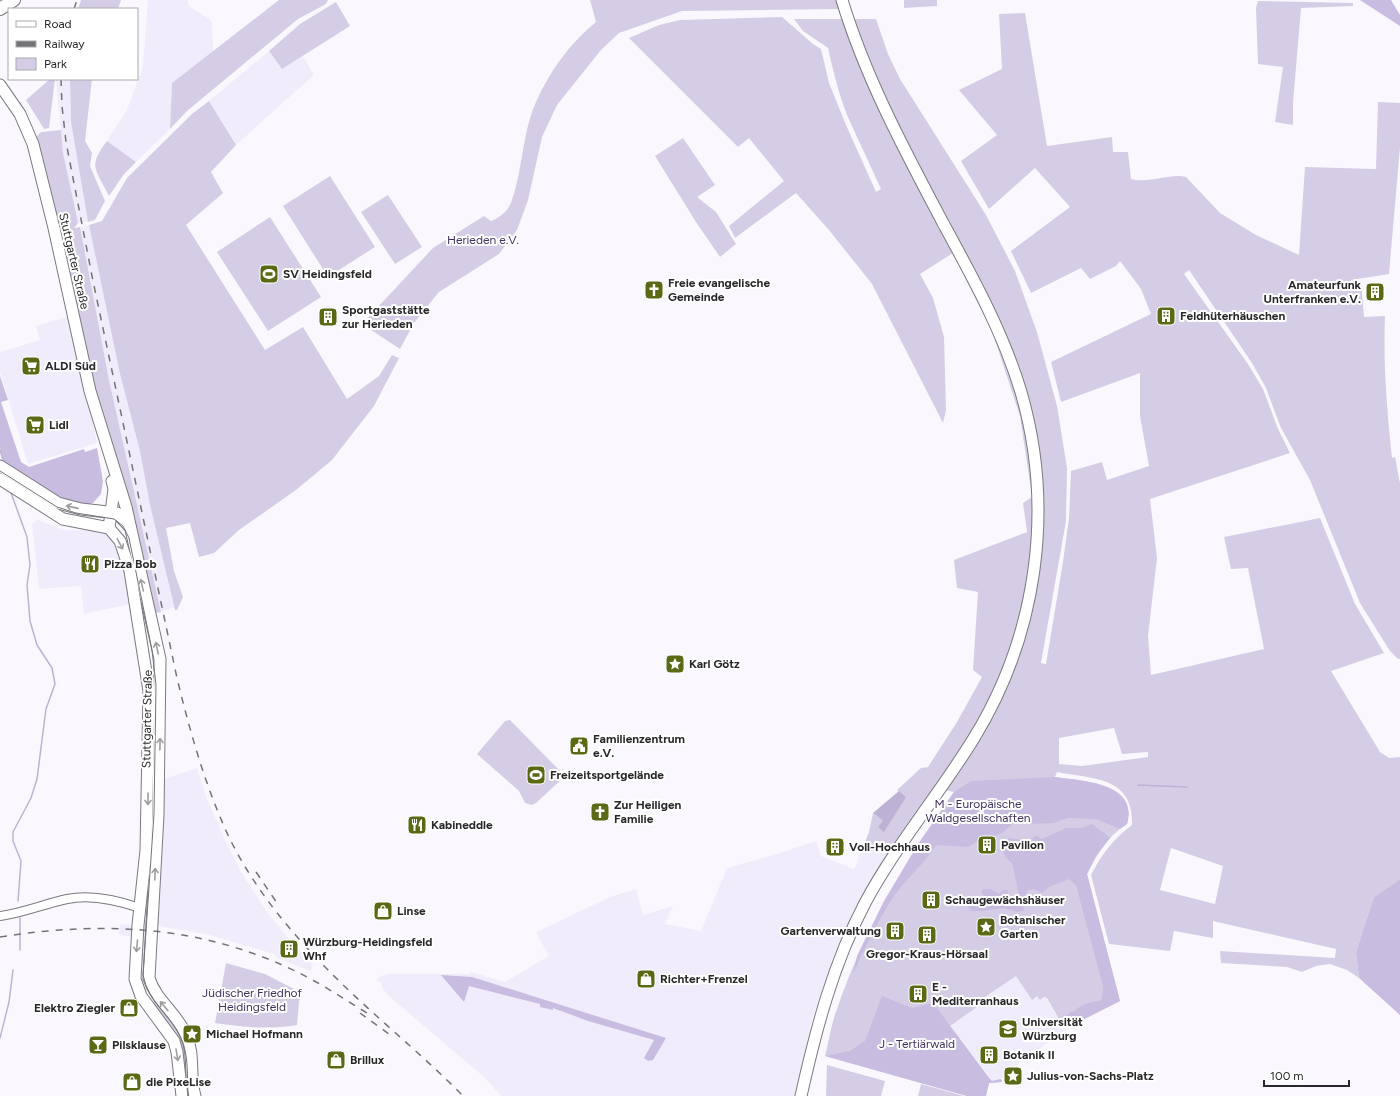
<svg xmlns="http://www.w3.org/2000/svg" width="1400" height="1096" font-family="Figtree,sans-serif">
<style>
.built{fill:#f0ecfb}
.green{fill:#d5cde6;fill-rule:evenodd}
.forest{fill:#c8bce1}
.water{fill:#bdb2d6}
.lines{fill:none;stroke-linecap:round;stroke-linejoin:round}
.stream{stroke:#bdb2d6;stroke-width:1.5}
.minor-casing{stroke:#7b797f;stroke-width:10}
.major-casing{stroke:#7b797f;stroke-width:13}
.highway-casing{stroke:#7b797f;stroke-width:14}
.minor{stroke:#fff;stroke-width:8}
.major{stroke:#fff;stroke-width:11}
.highway{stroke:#fff;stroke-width:12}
.tram{stroke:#747376;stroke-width:1}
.rail{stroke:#747376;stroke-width:1.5;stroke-dasharray:7 7;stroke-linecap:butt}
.oneway{stroke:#9e9e9f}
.labels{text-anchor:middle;stroke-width:4;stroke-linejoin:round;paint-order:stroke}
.park-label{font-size:12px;fill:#423060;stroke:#fff}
.street-label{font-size:12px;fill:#28282a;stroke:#fff}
.poi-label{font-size:12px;font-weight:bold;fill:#28282a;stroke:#fff;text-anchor:start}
</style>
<rect width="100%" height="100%" fill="#faf8fe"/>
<!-- built -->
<g class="built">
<polygon points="148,0 188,0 189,6 212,21 213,52 172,83 170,129 136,162 107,141 127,110 143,66"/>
<polygon points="269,51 282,69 303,56 314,75 236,145 209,101"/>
<polygon points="56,79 70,79 71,122 88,222 78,223 75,214 63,153"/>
<polygon points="89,225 120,374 140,451 150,505 174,607 161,612 109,380 86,263 80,227"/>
<polygon points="70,316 97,443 28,464 0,372 0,352 40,340 36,326"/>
<polygon points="37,519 63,530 92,530 108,534 116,542 131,604 84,614 81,586 39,589 32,525"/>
<polygon points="197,768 207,799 225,840 241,872 270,916 289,939 313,965 310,971 277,958 274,954 210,935 153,925 161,780"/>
<polygon points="816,841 821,856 854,869 862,850 894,849 861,901 834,954 812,1019 795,1096 501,1096 484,1077 391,998 383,989 381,983 377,981 378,977 389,974 470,974 471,972 505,982 549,956 536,932 610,897 636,889 643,915 673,906 665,924 701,931 727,868 780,853"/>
<polygon points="143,920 148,920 144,980 141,981 142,937 119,935 120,924 142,926"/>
<polygon points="1016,975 1032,999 1037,996 1046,998 1065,1030 1016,1066 1001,1079 992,1081 950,1026 986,1000 985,997"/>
</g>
<!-- green -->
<g class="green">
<polygon points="81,0 121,0 118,9 78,9"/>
<polygon points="279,0 328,0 326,4 298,19 187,111 170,129 172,83"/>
<path d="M590,0H838L841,9L682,11L619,33L601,50L557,105L542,137L528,200L517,230L499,254L439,292L414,323L400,349L362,324L433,248L484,216L491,221C501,217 509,210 512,200C523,168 522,134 536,102C550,71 569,44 596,22Z"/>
<polygon points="904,0 937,0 937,6 904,8"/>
<polygon points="1258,1 1353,3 1353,6 1301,8 1293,103 1293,125 1275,122 1283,67 1258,64 1256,8"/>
<polygon points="336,2 350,26 282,69 269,51 300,24"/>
<path d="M1025,13L1047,146L1112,137L1113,152H1128L1131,179C1149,184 1171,173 1186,177L1220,213L1256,235L1299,255L1305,167L1376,169L1378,102L1400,103V147L1389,274L1351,280L1352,283L1361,282L1364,317L1385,316C1383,364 1387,410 1392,458L1395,457L1400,483V659H1398L1390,651L1360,603L1310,480L1281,428L1266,388L1252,363L1189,270L1184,274L1248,364L1263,389L1278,429L1290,453L1150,499L1157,558L1148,636L1151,675L1264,649L1248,568L1231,569L1224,537L1320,518L1355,604L1384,653L1331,671L1380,752L1389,758L1400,757V879L1374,897L1356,952L1359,978L1347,970L1330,964L1316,966L1302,972L1287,967L1221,963L1220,951L1335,958L1336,949L1213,921V938L1174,931L1170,951L1109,944L1091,875C1101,855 1114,838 1132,825C1134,776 1092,779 1057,772L1055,777C1081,781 1139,782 1127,824C1108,836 1097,854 1087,874L1120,1001L1079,1022L1064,1028L1047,998L1044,997L1040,1000L1037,996L1032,1000L1016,976L985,997L987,1000L950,1026L989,1078L992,1081L1001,1079L1002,1082L989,1083L986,1096H967L825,1056C829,1041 831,1024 837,1009C864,930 907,860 954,792L935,788L894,849L862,850L869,832L873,813L883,821L906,797L897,790L921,768L928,767L957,722L982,677L973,670L978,592L957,588L954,560L1027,532L1023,503L1032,497L1020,416L993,334L953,253L920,274L933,298L944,337L946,410L943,423L872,284L829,230L796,193L735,238L729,226L784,181L749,138L738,147L629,38L659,25L680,20L782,17L813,44L821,49L829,83L846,125L876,192L881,189C871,167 861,146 851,124C840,100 834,74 828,48L803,31L794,19H876L888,54L900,79L986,215L1015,271L1037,332L1057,406L1067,468L1066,521L1041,663L1046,664L1063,562L1069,518L1071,471L1102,462L1107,480L1149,466L1140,416V373L1061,402L1051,362L1151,314L1141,289L1120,261L1116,266L1090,279L1081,268L1031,293L1011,251L1070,207L1035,168L989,209L961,161L997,135L959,90L1002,69L999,14ZM1114,728L1122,754L1148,752V757L1082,766L1059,764V738ZM1171,848L1223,866L1215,904L1160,890Z"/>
<polygon points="50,79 55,79 49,128 44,129 26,100"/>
<polygon points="70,79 92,79 85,141 92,153 90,166 105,201 95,220 88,222 71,122"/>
<polygon points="209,101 236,145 211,172 223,193 186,225 265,350 303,327 347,399 379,376 392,355 399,358 374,406 332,460 296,490 239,530 214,553 199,557 190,523 166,528 174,571 183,597 177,610 175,610 150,505 140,451 120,374 89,225 102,221 127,178 192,114"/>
<polygon points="61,130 63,153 78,223 74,228 80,227 109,380 161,612 153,614 100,413 34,139 41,132"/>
<polygon points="683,138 715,185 697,197 716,212 736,244 720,257 696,222 655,156"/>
<path d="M107,141L136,162L124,174L109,196C96,169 87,167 107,141Z"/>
<polygon points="330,176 375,247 328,277 283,206"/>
<polygon points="388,195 422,247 395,264 361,212"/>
<polygon points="270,217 321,297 268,331 217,252"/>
<polygon points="510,720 562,773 563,778 536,803 532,805 525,803 519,791 477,754 505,721"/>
<path d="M226,963L265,974L300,992L297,1025C267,1030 245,1027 215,1023Z"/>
<polygon points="156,1000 185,1039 189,1090 183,1090 182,1065 150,1005"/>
<polygon points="827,1065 885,1081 881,1096 826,1096"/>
<polygon points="921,1084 964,1096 918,1096"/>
</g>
<!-- forest -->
<g class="forest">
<polygon points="1360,0 1391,0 1400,15 1400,26"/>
<polygon points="0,376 8,400 1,402 21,462 29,467 84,449 85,452 97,448 103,481 101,494 93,503 88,505 59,500 5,465 0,448"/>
<path d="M1055,777C1081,781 1139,782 1127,824L1120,829L1096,819L1068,818L1053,823L1028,824L1016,821L1002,833L980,840L968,847L936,845C926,861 913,873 901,887C882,910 866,947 853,974L857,956L884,901L918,844L954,792L971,781Z"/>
<path d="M1092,824L1110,838L1096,856L1087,874L1120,1001L1078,1022L1066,1025L1063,1019L1071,1012L1075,1011C1081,1004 1090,1002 1100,1001L1102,998L1103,986L1076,885L1069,879L1049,887L1042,893L1034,889L1028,890L1025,896L1020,898L1012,863L1006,858L1002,849L1009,838L1022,840L1025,846L1032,842L1033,837L1037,836L1042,839L1066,828H1082Z"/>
<polygon points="1400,879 1400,1015 1359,978 1356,952 1374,897"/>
<polygon points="984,889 990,889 999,894 1003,890 1008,890 1008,897 1012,897 1025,910 1018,912 1003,908 983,911 971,911 964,900 972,899 980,903 984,896 981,891"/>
<polygon points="441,975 472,977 666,1038 653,1060 648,1061 644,1058 654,1040 588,1021 553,1008 553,1010 540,1007 540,1004 469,986 464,1002"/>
<polygon points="882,996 912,1008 933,1003 989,1078 992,1081 1001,1079 1002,1082 989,1083 986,1096 967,1096 825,1056 850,1051 865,1041"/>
</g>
<!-- water -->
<polygon class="water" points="899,791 906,797 884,832 878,827 883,821 873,813"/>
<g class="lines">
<!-- stream -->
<g class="stream">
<polyline points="0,450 4,463"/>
<polyline points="10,490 27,537 30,565 27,585 30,621 37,645 52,668 55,684 46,709 37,779 31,798 13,832 13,841 21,861 18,901"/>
<polyline points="1138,785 1187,787"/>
<polyline points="20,918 20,950"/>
<polyline points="0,1038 9,1002 13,970"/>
</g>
<!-- minor casing -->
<g class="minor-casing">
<path id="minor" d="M0,916C23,913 44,904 67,899C91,894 117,900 140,908"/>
</g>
<!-- major casing -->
<g class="major-casing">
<g id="major">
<path d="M0,85L20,114L33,144L54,228L90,391L126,507L160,659L158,815L149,978C156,1001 177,1013 186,1035C195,1054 189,1076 195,1096"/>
<polyline points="0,466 58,503 81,509 117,513 130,527"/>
<polyline points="0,479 63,519 109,528 120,541 130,571 149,691 146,850 138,925 135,979 141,996 174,1041 177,1052 182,1096"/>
<polyline points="109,528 114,489 112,481"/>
<path d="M801,1096C816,1029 833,964 865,903C896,845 939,795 974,738C1037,635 1055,509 1021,392C1003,332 973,278 943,223C905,151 866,79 842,0"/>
</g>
</g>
<!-- highway casing -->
<g class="highway-casing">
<polyline id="highway" points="0,9 14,0"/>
</g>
<!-- minor -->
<use href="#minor" class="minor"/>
<!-- major -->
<use href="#major" class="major"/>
<!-- highway -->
<use href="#highway" class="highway"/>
<!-- tram -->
<path class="tram" d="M0,471L57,507L76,513L114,519L123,526L129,538L152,650L156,685L154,814L143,975C148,1002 171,1015 181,1038C189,1055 187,1077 188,1096"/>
<!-- rail -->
<g class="rail">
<polyline points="74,9 77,0"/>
<path d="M61,79L62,106L66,142L93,281L177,678C190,732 205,785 228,835C253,888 292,934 333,975C375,1017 422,1054 463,1096"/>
<polyline points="256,872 277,903"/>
<path d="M0,937C107,920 210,926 307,977C328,988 347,1001 367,1013"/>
<polyline points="360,1013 389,1034"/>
</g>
</g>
<!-- one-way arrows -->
<defs><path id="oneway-shaft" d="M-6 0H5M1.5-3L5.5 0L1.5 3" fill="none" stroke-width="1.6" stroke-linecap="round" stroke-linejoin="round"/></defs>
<g class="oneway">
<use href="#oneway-shaft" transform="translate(72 507) rotate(-167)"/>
<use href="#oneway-shaft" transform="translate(120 544) rotate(63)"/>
<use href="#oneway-shaft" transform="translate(142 585) rotate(-102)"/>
<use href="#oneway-shaft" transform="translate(157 648) rotate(-102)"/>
<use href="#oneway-shaft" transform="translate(160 744) rotate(-89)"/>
<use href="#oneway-shaft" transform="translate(148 799) rotate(91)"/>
<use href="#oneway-shaft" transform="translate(155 874) rotate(-88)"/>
<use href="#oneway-shaft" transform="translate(137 946) rotate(95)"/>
<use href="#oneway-shaft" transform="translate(164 1006) rotate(-130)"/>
<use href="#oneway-shaft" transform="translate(177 1055) rotate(80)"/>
</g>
<!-- icons -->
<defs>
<g id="stadium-square" transform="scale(1)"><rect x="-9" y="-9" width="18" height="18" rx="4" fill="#5a6913" stroke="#fff"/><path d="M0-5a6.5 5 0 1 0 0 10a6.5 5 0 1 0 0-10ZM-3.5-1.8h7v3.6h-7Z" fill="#fff"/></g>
<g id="church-square" transform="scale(1)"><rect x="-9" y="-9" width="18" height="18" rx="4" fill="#5a6913" stroke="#fff"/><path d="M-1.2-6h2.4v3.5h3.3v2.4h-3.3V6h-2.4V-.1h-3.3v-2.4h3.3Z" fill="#fff"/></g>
<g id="building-square" transform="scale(1)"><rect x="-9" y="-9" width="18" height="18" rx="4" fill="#5a6913" stroke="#fff"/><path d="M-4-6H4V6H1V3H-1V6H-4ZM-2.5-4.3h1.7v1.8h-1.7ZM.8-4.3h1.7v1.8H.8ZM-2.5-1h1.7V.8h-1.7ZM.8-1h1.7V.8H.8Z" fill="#fff"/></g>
<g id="supermarket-square" transform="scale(1)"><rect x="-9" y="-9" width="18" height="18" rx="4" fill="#5a6913" stroke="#fff"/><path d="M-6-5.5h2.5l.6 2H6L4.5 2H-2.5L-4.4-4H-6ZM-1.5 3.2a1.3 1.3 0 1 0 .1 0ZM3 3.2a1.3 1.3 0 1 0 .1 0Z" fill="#fff"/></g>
<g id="restaurant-square" transform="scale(1)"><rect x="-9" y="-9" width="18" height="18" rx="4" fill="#5a6913" stroke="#fff"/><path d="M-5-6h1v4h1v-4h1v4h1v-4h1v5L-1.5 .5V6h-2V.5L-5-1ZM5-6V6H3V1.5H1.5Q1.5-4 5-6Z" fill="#fff"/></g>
<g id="sight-square" transform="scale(1)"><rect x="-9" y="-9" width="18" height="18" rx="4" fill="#5a6913" stroke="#fff"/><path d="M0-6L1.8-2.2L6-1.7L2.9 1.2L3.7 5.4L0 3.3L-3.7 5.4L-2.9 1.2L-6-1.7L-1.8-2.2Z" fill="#fff"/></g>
<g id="civic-square" transform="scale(1)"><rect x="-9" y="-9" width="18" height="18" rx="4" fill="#5a6913" stroke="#fff"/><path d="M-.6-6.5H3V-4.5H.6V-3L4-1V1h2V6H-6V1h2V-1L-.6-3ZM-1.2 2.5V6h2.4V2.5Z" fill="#fff"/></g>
<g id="shop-square" transform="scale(1)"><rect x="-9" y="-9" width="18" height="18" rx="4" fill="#5a6913" stroke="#fff"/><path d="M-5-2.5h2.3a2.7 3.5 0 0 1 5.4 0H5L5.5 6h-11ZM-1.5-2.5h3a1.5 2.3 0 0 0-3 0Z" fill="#fff"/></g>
<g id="university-square" transform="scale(1)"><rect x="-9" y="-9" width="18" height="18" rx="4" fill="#5a6913" stroke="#fff"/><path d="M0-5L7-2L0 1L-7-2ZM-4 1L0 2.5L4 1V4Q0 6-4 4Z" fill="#fff"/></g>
<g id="bar-square" transform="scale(1)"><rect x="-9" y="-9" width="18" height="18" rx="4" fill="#5a6913" stroke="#fff"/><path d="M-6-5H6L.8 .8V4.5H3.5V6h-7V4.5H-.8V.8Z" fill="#fff"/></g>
</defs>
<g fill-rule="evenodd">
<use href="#stadium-square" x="269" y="274"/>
<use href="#church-square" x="654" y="290"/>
<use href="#building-square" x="1375" y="292"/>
<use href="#building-square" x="1166" y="316"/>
<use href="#building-square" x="328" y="317"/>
<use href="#supermarket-square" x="31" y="366"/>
<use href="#supermarket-square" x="35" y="425"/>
<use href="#restaurant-square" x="90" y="564"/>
<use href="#sight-square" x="675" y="664"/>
<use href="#civic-square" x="579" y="746"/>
<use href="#stadium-square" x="536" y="775"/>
<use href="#church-square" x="600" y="812"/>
<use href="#restaurant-square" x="417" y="825"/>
<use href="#building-square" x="987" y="845"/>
<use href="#building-square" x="835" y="847"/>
<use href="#building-square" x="931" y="900"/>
<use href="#shop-square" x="383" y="911"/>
<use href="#sight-square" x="986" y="927"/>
<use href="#building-square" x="895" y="931"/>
<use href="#building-square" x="927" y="935"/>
<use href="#building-square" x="289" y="949"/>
<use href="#shop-square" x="646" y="979"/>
<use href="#building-square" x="918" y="994"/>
<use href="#shop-square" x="129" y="1008"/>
<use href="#university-square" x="1008" y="1029"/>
<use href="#sight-square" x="192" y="1034"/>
<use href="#bar-square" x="98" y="1045"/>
<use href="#building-square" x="989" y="1055"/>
<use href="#shop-square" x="336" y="1060"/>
<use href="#sight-square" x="1013" y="1076"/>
<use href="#shop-square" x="132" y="1082"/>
</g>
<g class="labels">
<!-- park labels -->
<g class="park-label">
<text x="483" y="244">Herieden e.V.</text>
<text x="978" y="808">M - Europäische<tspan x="978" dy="14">Waldgesellschaften</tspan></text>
<text x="252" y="997">Jüdischer Friedhof<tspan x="252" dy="14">Heidingsfeld</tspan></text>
<text x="917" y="1048">J - Tertiärwald</text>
</g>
<!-- street labels -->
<g class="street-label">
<text transform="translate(74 261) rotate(77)" y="4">Stuttgarter Straße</text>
<text transform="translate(147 719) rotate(-89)" y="4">Stuttgarter Straße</text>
</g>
<!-- poi labels -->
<g class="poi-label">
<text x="283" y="278">SV Heidingsfeld</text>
<text x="668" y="287">Freie evangelische<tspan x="668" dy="14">Gemeinde</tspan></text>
<text x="1361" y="289" text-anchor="end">Amateurfunk<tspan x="1361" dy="14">Unterfranken e.V.</tspan></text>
<text x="342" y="314">Sportgaststätte<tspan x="342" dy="14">zur Herieden</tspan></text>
<text x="1180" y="320">Feldhüterhäuschen</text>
<text x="45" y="370">ALDI Süd</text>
<text x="49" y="429">Lidl</text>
<text x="104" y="568">Pizza Bob</text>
<text x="689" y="668">Karl Götz</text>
<text x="593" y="743">Familienzentrum<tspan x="593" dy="14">e.V.</tspan></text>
<text x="550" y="779">Freizeitsportgelände</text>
<text x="614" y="809">Zur Heiligen<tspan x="614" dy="14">Familie</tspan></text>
<text x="431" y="829">Kabineddle</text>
<text x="1001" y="849">Pavillon</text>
<text x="849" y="851">Voll-Hochhaus</text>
<text x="945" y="904">Schaugewächshäuser</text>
<text x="397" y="915">Linse</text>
<text x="1000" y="924">Botanischer<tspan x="1000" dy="14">Garten</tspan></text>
<text x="881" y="935" text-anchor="end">Gartenverwaltung</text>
<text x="303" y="946">Würzburg-Heidingsfeld<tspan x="303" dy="14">Whf</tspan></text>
<text x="927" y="958" text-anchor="middle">Gregor-Kraus-Hörsaal</text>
<text x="660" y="983">Richter+Frenzel</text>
<text x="932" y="991">E -<tspan x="932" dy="14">Mediterranhaus</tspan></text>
<text x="115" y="1012" text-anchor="end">Elektro Ziegler</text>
<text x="1022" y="1026">Universität<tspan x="1022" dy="14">Würzburg</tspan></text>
<text x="206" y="1038">Michael Hofmann</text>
<text x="112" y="1049">Pilsklause</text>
<text x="1003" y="1059">Botanik II</text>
<text x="350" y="1064">Brillux</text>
<text x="1027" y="1080">Julius-von-Sachs-Platz</text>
<text x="146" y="1086">die PixeLise</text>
</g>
</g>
<!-- legend -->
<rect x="8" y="8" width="130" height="72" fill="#ffffff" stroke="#a9a9aa"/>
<rect x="16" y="21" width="20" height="6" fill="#ffffff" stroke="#a9a9aa"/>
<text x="44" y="28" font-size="12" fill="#28282a">Road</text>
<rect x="16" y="41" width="20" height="6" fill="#747376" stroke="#a9a9aa"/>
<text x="44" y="48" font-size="12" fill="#28282a">Railway</text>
<rect x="16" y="58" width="20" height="12" fill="#d5cde6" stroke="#a9a9aa"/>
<text x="44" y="68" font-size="12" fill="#28282a">Park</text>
<!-- scale -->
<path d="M1264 1080v6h85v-6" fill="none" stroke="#28282a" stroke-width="2"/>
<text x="1270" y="1080" font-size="12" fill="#28282a" stroke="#ffffff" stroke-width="3" paint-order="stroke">100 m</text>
</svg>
